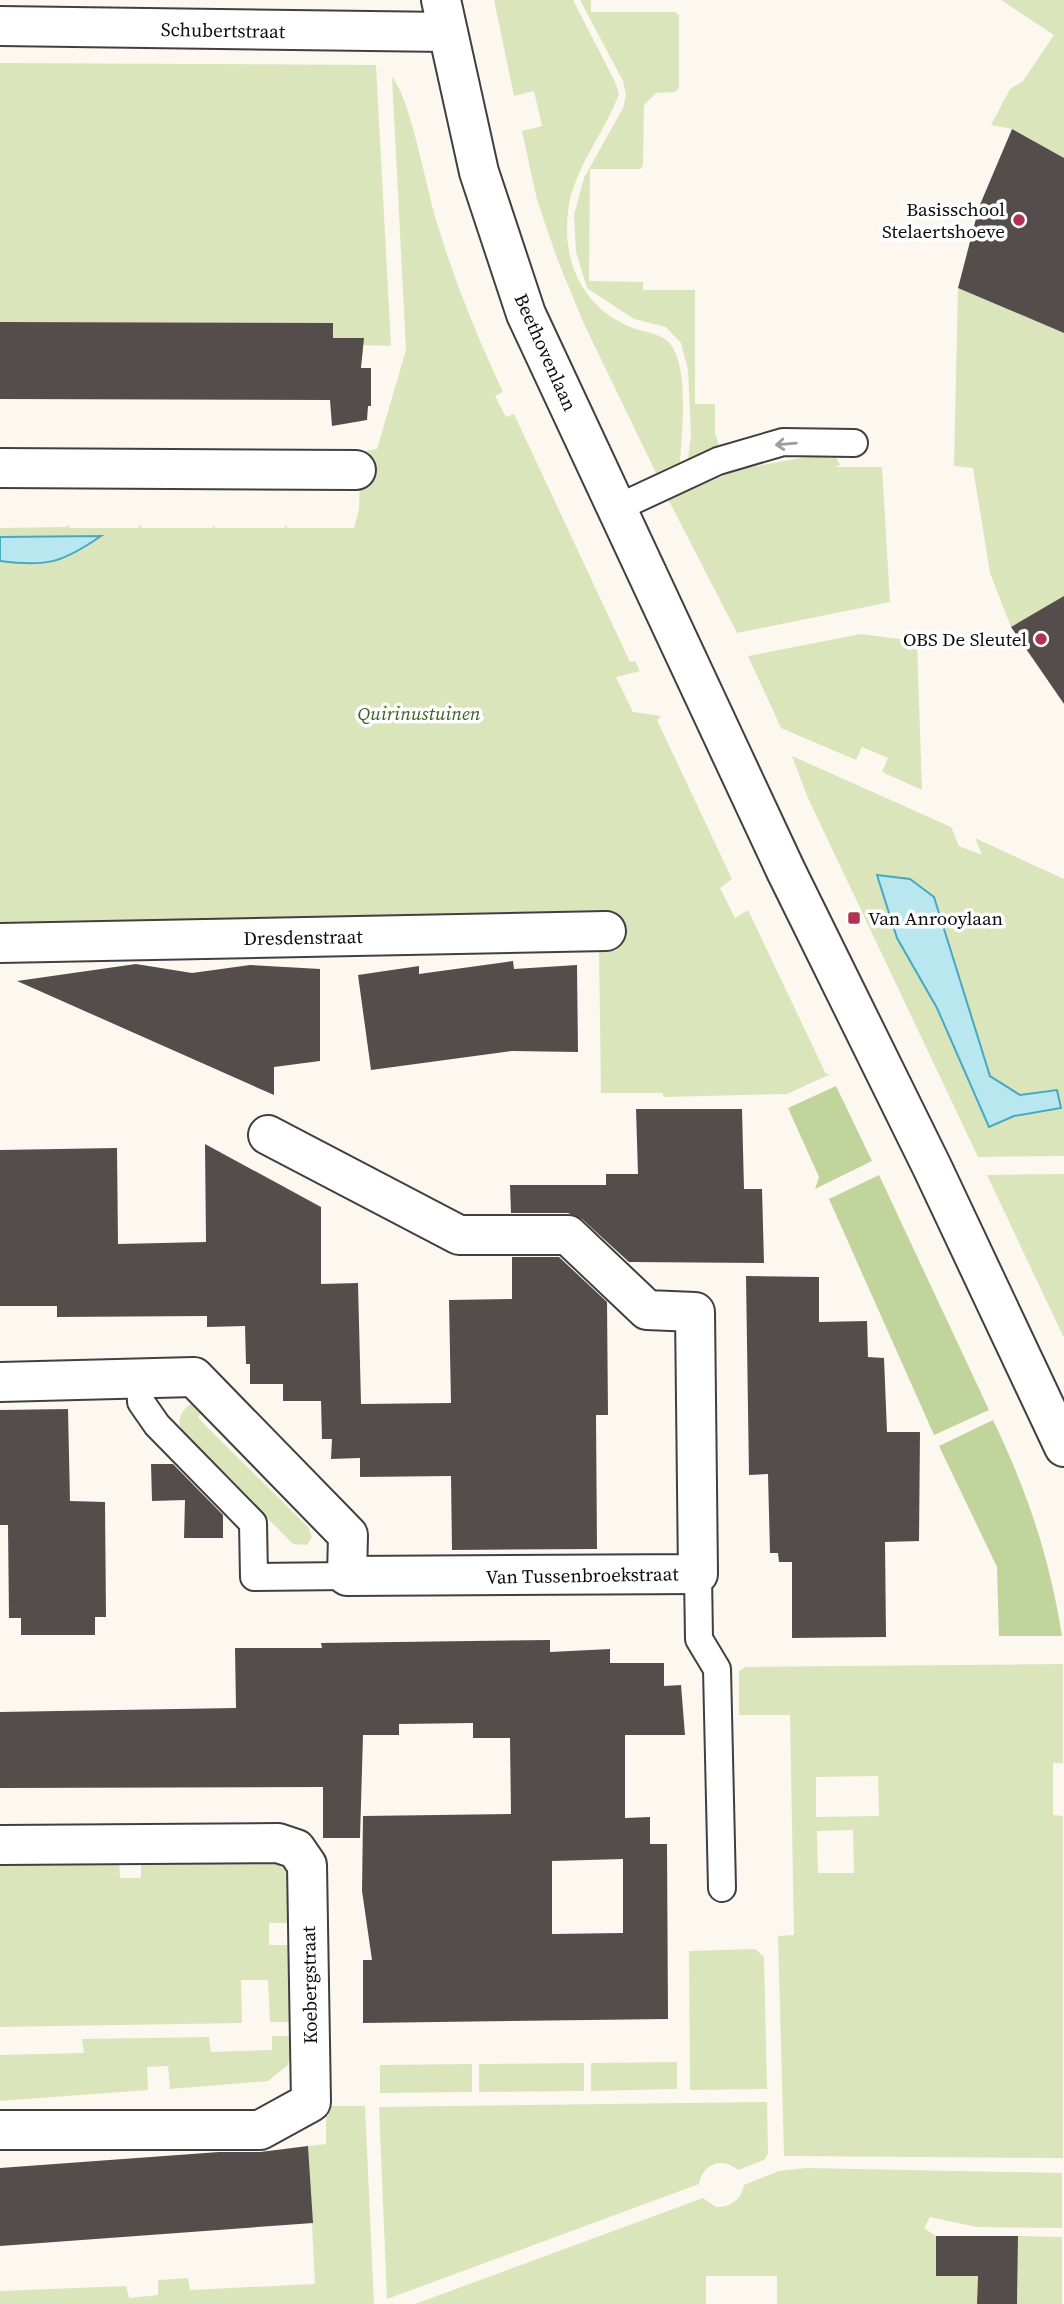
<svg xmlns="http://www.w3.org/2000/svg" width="1064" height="2304" font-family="'Source Serif 4',serif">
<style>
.green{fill:#dae5bc;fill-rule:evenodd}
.forest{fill:#c1d49c}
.water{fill:#b8e7f0;stroke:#46a9c1;stroke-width:2}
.building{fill:#554d4b;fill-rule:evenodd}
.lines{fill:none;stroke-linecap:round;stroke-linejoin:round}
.service-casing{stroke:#404040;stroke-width:30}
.minor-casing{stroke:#404040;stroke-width:42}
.service{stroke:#fff;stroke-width:26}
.minor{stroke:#fff;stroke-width:38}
.oneway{stroke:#9e9e9e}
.poi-dot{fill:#b13252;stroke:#fff;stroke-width:2.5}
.labels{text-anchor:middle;stroke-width:7;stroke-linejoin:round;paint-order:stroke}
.street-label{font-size:19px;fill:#0d0d0d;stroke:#fff}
.poi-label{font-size:19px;fill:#0d0d0d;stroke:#fff;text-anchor:end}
.park-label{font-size:19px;font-style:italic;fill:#3c5f24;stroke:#fff}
</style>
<rect width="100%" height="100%" fill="#fdf8ef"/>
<!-- green -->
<g class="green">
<path d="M494,0H573L615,82L619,94C604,135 573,168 568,212C562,264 584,309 633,328C649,334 666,333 674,350C688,376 682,433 680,462L656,473L584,324L558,261L537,200L522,131L542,126L534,91L514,96Z"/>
<polygon points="580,0 591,0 591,12 675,12 679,15 679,88 675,92 656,93 644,105 643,166 640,169 590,169 589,281 643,282 643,290 695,290 695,404 715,404 715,433 719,445 688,459 691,435 688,370 681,343 666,327 634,319 587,288 576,252 574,215 584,178 623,108 626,95 623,81"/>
<polygon points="1001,0 1064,0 1064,158 1012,129 991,125 1010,89 1023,81 1054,35"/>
<polygon points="0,63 376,65 391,346 363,345 363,338 333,338 331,323 0,322"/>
<path d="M392,77C411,99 427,192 438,226C455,283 478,338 503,392L495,396L506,417L514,414L630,662L635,661L640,671L616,677L633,712L661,716L657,720L732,879L720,888L735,918L748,910L826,1074H831L787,1094L663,1097V1093H601L599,951H595L596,948L604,947V951H616L614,918L0,925V528L67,527L68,524L70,528H139L140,524L142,528H212L214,525L215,528H284L287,525V528H354L359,510L360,478L369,477L374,460L365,459L360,452L377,449L406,350Z"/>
<polygon points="958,288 1064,333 1064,597 1011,627 990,573 973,468 954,466"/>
<polygon points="805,457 836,457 840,465 835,467 882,467 890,602 737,633 668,499 736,470"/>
<polygon points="861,634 917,641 922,790 882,772 888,758 862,747 856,760 781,728 748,656"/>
<polygon points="792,756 951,827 959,846 982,855 975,838 1064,879 1064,1156 978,1157 808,798"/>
<polygon points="1064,1174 1064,1338 987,1175"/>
<path d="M195,1401L204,1411L198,1417L202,1422L309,1528L312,1537L307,1545L293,1544L183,1433C175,1419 182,1409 195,1401Z"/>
<path d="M1063,1664V1763H1053V1815L1063,1816V2158L784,2156L778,1936L794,1935L790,1715H739V1671L746,1667ZM878,1776L879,1816L816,1817V1777ZM853,1830L854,1873H818L817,1831Z"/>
<path d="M255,1854C300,1870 290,1879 293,1923H269V1945H293V2022H270L268,1980H241L242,2023L0,2027V1856L119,1855L120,1878H141V1855Z"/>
<polygon points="755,1949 764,1957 767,2089 690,2090 689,1951"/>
<polygon points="272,2036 294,2036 288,2065 268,2081 170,2089 168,2066 147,2067 148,2090 0,2101 0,2055 84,2053 82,2039 209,2037 211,2052 272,2050"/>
<polygon points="677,2062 677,2089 591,2091 591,2063"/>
<polygon points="584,2063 584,2091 479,2092 479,2064"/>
<polygon points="472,2064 472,2092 380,2093 380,2065"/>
<path d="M767,2102L768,2154L764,2160L738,2170C722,2156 702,2164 699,2184L387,2299L379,2107Z"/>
<polygon points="326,2106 365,2106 374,2304 0,2304 0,2291 126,2286 129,2298 158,2295 158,2280 188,2278 190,2290 315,2284 308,2146 326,2144"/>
<path d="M806,2168L1062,2173V2228L976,2227L930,2217L924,2228L936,2236V2276H978L977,2304H777V2276H706V2304H415L703,2198L716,2207C731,2207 741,2200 744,2185L779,2171Z"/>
<polygon points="1018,2236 1062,2237 1062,2304 1017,2304"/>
</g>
<!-- forest -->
<g class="forest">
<polygon points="836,1086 872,1161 815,1189 819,1177 788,1108"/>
<polygon points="879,1175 989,1410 934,1435 829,1199"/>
<path d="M993,1420C1027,1490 1050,1559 1062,1636H999L997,1567L939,1446Z"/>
</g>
<!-- water -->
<g class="water">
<path d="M101,536C62,563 47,567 0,561V537Z"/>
<polygon points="877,875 910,879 934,897 990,1076 1020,1095 1057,1090 1061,1108 1014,1116 989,1127 937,1008 897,938"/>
</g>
<!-- building -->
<g class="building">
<polygon points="1012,129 1064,158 1064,333 958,288 979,207"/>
<polygon points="0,322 333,323 333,338 364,338 361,368 371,368 371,406 368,406 367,420 332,426 330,400 0,399"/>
<polygon points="1064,596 1064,704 1011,627"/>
<polygon points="513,961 514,969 577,965 578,1052 512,1051 371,1070 358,975 419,966 419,974"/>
<polygon points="136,964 192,973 250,965 320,969 320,1061 274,1067 274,1095 17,981"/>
<polygon points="636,1109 742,1109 744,1189 762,1189 764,1263 629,1262 582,1219 568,1213 511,1213 510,1185 606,1185 606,1174 638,1174"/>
<polygon points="205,1144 321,1207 321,1284 358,1283 361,1404 451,1403 449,1300 512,1299 512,1257 559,1257 607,1302 608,1415 596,1415 597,1549 452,1550 451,1476 360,1477 360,1458 331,1459 332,1439 322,1439 321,1401 283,1401 283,1384 250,1384 250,1364 246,1364 245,1326 207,1327 207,1316 57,1317 57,1306 0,1306 0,1150 117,1148 118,1244 206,1242"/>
<polygon points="746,1276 819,1277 819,1322 867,1321 868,1357 884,1358 887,1432 920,1432 919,1541 885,1542 886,1637 792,1638 792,1562 779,1562 778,1553 770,1553 768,1474 749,1475"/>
<polygon points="68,1409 70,1501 105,1502 106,1617 95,1617 95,1635 21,1635 21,1618 9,1618 8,1525 0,1525 0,1410"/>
<polygon points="151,1464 173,1464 223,1515 223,1538 184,1538 185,1500 152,1501"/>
<path d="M550,1640V1652L610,1649V1663H664V1686L681,1685L685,1735H625V1818L650,1817V1844H667L668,2019L363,2023V1960H372L362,1891L363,1816L511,1814L510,1738H473V1723L399,1724V1735H363L360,1838H323V1787L0,1788V1712L236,1708L235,1648H322L321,1643ZM623,1859V1933L552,1934V1861Z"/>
<polygon points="308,2146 313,2223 0,2246 0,2168 219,2152 260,2152"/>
<polygon points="936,2236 1018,2236 1017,2304 977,2304 978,2276 936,2276"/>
</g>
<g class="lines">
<!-- service casing -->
<g class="service-casing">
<g id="service">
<polyline points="617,508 718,461 783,442 854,443"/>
<polyline points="140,1378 141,1402 157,1425 253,1523 254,1577 347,1576"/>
<polyline points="698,1574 699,1639 717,1669 722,1888"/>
</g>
</g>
<!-- minor casing -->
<g class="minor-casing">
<g id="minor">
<polyline points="441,0 479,172 526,314 786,871 932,1167 1064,1447"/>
<polyline points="0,26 447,32"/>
<polyline points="0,468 356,470"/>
<polyline points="0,943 606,931"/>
<polyline points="0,1382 194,1377 348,1535 347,1576 698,1574 695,1312 647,1310 568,1235 459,1235 268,1135"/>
<polyline points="0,1845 278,1843 296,1849 307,1865 311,2102 260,2130 0,2130"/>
</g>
</g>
<!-- service -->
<use href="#service" class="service"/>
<!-- minor -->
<use href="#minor" class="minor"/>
</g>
<!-- one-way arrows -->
<defs><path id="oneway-shaft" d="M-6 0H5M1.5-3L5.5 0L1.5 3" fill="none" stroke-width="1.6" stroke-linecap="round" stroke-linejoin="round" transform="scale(1.75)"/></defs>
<use class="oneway" href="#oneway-shaft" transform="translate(786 444) rotate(175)"/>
<!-- markers -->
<g class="poi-dot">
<circle cx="1019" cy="220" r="7"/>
<circle cx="1041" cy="639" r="7"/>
<rect x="847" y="911" width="14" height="14" rx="3.5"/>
</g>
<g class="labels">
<!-- street labels -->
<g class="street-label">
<text transform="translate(223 30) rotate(1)" y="7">Schubertstraat</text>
<text transform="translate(546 352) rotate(66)" y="7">Beethovenlaan</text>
<text transform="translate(303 937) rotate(-1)" y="7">Dresdenstraat</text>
<text transform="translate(582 1575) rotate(-1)" y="7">Van Tussenbroekstraat</text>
<text transform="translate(309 1985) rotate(-91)" y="7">Koebergstraat</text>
</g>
<!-- poi labels -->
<g class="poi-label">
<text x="1005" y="216">Basisschool<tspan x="1005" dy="22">Stelaertshoeve</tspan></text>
<text x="1027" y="646">OBS De Sleutel</text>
<text x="868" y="925" text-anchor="start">Van Anrooylaan</text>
</g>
<!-- park labels -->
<g class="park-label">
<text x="419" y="720">Quirinustuinen</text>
</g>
</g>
</svg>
